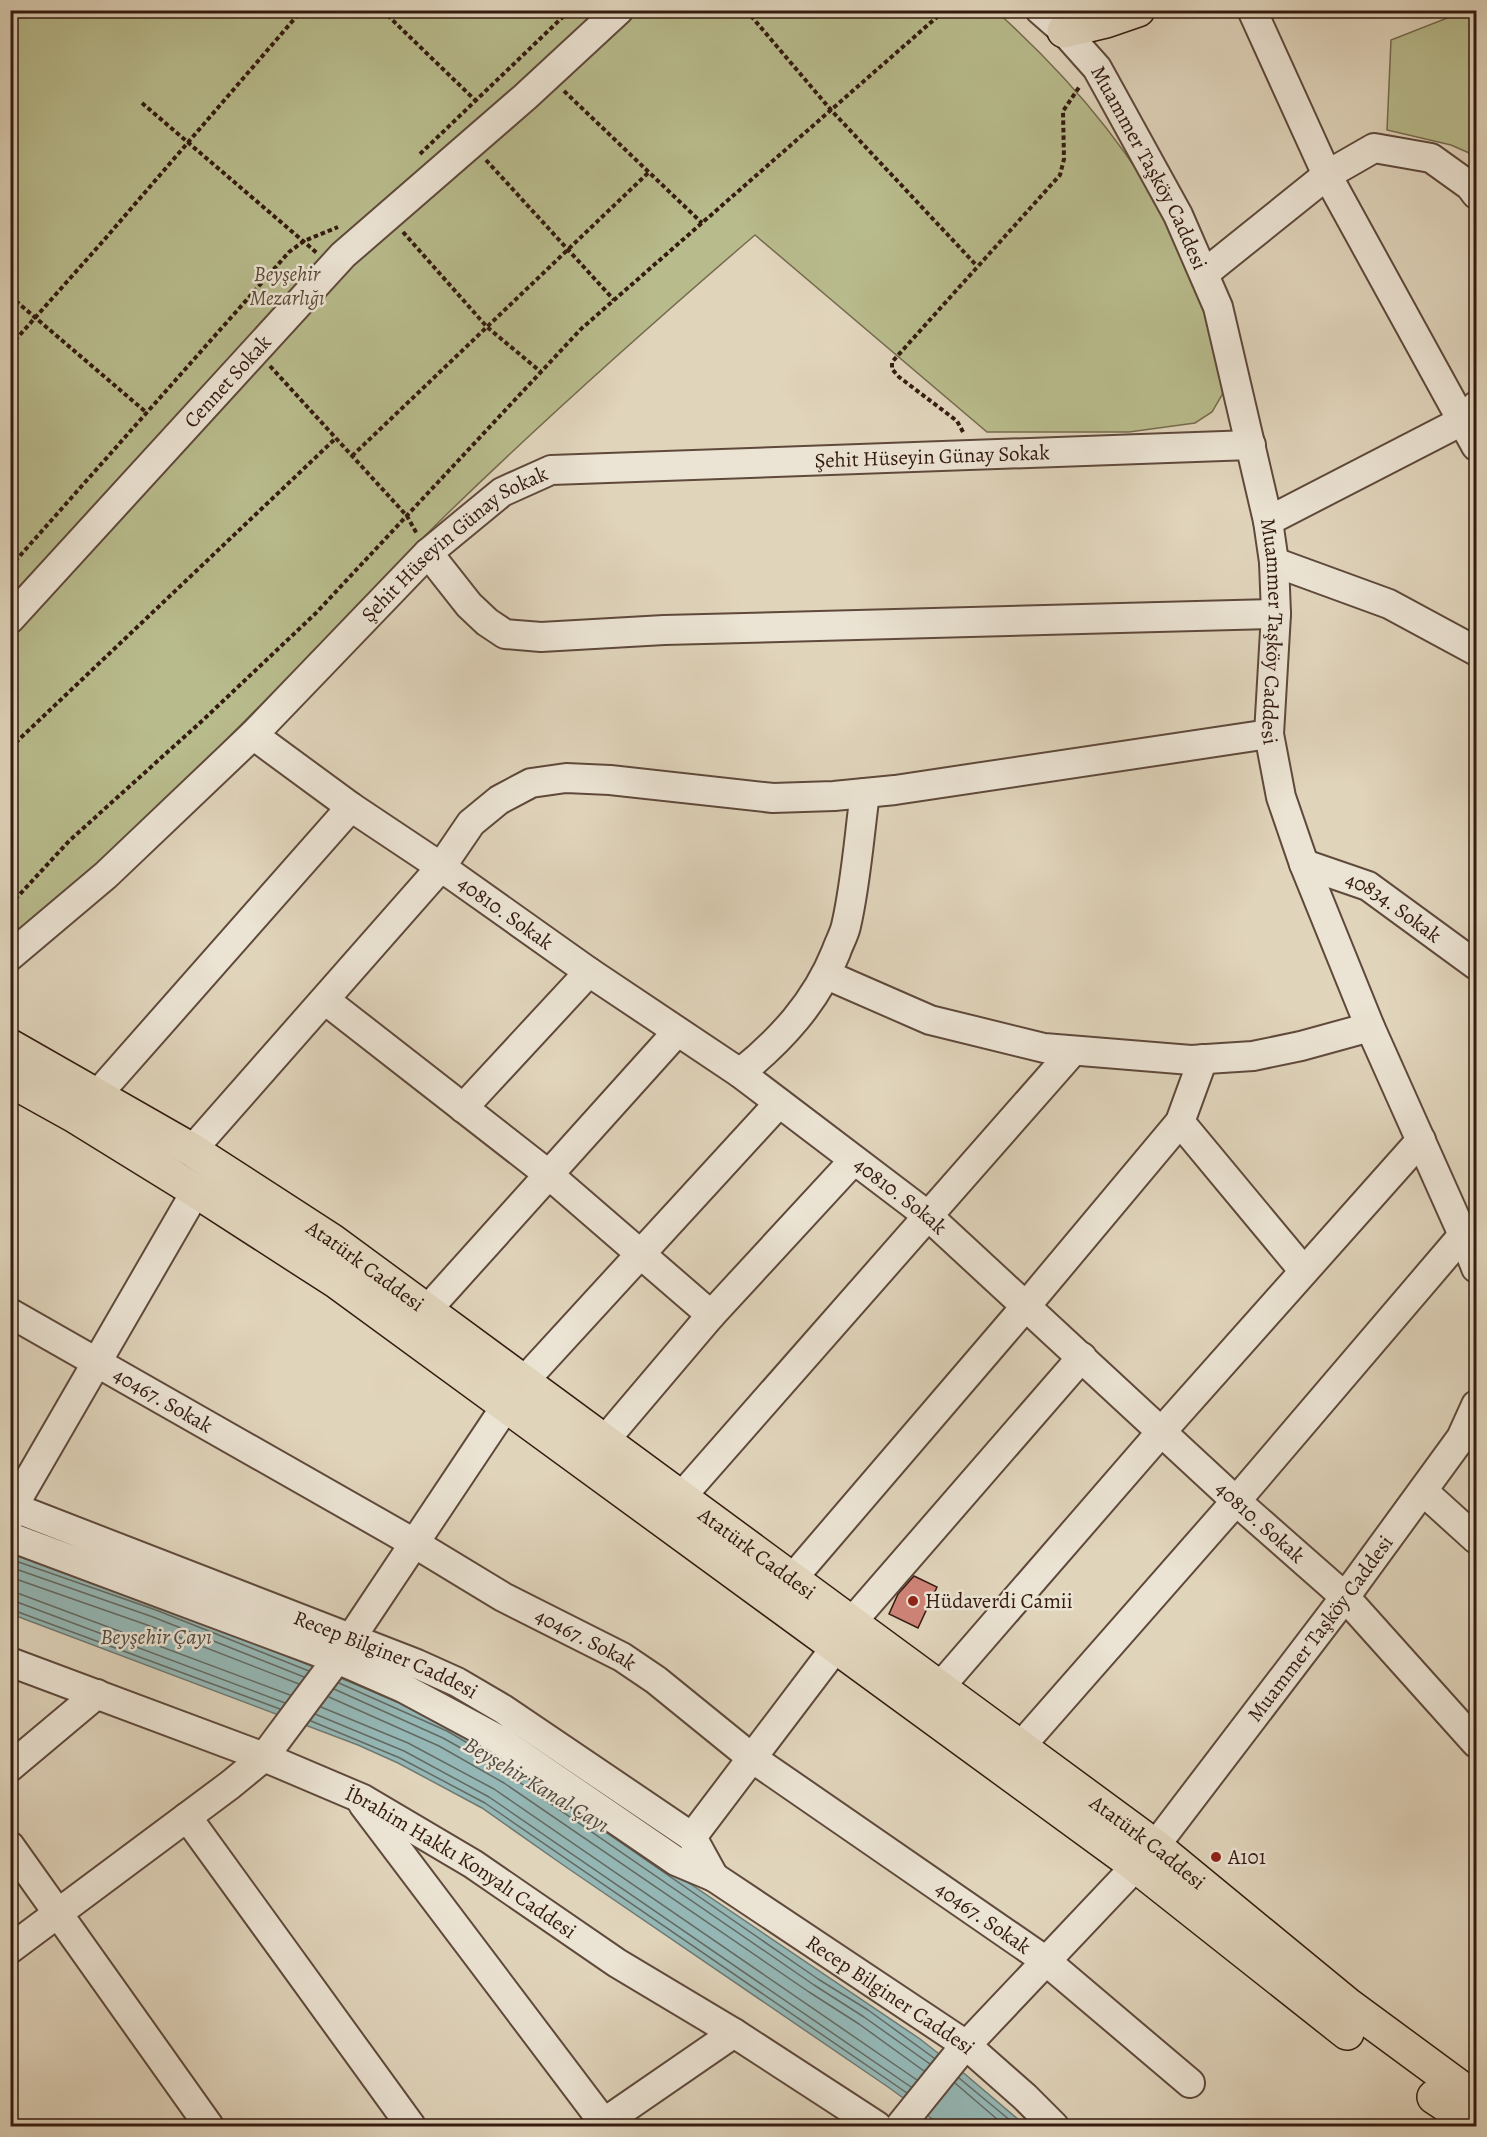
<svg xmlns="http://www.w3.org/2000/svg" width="1487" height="2137" font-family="Alegreya,serif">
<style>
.green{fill:#b8bb8c;stroke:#766b4e;stroke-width:1.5}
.water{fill:#94b7b5;stroke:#6e7973;stroke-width:1.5}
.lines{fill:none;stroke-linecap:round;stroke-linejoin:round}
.shore{stroke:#646962;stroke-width:1.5}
.building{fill:#ce8377;stroke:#341b10;stroke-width:1.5}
.minor-casing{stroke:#5f493b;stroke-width:32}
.major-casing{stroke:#341b10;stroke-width:36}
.path{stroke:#341b10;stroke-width:4;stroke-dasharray:4.5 3;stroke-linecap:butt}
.minor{stroke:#ebe3d3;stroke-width:28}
.major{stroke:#e0d4bb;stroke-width:33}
.poi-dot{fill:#8f2418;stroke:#ebe3d3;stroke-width:2}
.labels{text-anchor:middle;stroke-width:5;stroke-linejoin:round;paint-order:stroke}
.street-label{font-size:21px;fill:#341b10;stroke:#ebe3d3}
.park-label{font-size:21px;font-style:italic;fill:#5c4b35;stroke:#ebe3d3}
.poi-label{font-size:21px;fill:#341b10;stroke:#ebe3d3;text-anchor:start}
.water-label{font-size:22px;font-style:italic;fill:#514a42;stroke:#ebe3d3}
</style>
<rect width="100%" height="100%" fill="#e0d4bb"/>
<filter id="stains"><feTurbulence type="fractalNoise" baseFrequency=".00333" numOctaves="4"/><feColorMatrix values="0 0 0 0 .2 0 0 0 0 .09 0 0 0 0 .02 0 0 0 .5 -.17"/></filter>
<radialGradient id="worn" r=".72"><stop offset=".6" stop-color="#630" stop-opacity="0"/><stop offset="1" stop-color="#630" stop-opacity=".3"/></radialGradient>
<!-- green -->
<g class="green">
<path d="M11,11H996C1066,74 1129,146 1173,231C1180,245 1191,260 1196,275C1207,311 1215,349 1224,386L1222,395L1212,412L1195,423L1129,432H987L755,235C650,325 547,417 448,513C396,564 346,617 296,669C203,764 108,857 11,948Z"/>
<polygon points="1465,11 1476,11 1476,156 1451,145 1387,130 1391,40"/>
</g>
<!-- water -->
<polygon class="water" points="10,1553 158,1605 254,1642 400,1703 483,1744 920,2039 966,2075 1026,2126 942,2126 888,2087 566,1867 482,1808 398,1763 358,1745 11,1614"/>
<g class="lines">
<!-- shore -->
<g class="shore">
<polyline points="10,1559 156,1610 309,1671"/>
<polyline points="10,1567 153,1617 304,1677"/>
<polyline points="10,1577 150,1626 299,1684"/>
<polyline points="10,1592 20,1594 290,1695"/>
<polyline points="10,1601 17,1602 285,1703"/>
<polyline points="10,1609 280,1709"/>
<polyline points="339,1683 447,1731 517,1772"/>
<polyline points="334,1689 443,1738 509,1775 814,1985 864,2017 930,2064"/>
<polyline points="329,1697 439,1746 504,1783 809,1992 859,2024 924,2071"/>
<polyline points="321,1707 408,1743 494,1789 917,2080"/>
<polyline points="315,1714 404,1751 489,1797 911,2087"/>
<polyline points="311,1721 400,1758 485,1803 907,2093"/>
<polyline points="555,1797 818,1979 868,2010 934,2058"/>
<polyline points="959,2078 1017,2126"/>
<polyline points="955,2083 1005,2126"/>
</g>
</g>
<!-- building -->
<polygon class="building" points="914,1576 937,1587 918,1628 889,1614 898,1594"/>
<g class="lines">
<!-- minor casing -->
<g class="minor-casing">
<g id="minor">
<path id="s1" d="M1040,10L1064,31L1097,68L1178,215L1218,307L1268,521L1274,562L1276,614L1269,734L1281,797L1304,864L1370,1027L1463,1235L1476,1268"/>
<polyline points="1252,10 1327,175 1476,446"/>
<polyline points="1205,273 1327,175 1374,148 1431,158 1470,186 1476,194"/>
<polyline points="1268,521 1462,421 1476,406"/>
<polyline points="428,553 469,605 487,622 505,634 541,637 664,630 1276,614"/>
<polyline points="1274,562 1389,604 1476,651"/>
<path id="s2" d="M10,619L343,255L525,97L619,10"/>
<path id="s3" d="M253,735L351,807L441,867L589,972L740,1073L927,1215L1236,1501L1345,1597L1476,1743"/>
<path id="s4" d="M1304,864L1368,886L1476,965"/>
<path id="s5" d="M10,956L106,875L253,735L428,553L502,492L551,470L1251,445"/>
<polyline points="827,975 930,1020 1044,1048 1191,1060 1253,1056 1301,1046 1370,1027"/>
<polyline points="325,1000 548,1174 711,1315"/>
<path d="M740,1073C781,1040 816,1002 836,952C839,943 844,935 846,926C856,883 859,837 865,793"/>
<polyline points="96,1096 351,807"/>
<polyline points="463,1108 589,972"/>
<polyline points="1180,1122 1303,1270"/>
<polyline points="192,1150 441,867 471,823 499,800 531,783 566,778 610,780 773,798 834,796 895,790 1269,734"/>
<polyline points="427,1310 677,1032"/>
<path id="s6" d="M10,1313L414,1543L503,1597L622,1657L656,1680L752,1758L1046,1961L1190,2083"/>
<polyline points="524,1381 779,1103"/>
<polyline points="605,1440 711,1315 854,1160"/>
<polyline points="1423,1491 1476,1539"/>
<polyline points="681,1497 1073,1051"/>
<path id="s7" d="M10,1506L417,1664L457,1682L503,1709L692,1837L714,1877L676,1861L496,1738L403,1688L337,1659L10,1537"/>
<polyline points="10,1517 13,1507 196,1191"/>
<polyline points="792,1579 1026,1306 1180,1122 1203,1059"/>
<polyline points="851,1623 1082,1357"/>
<path id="s8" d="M10,1662L264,1757L363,1799L473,1864L617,1963L734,2033L877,2126"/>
<polyline points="939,1688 1162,1431 1421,1140"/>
<polyline points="1020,1747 1236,1501 1463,1235"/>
<polyline points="10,1767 97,1694"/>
<polyline points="363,1804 604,2123"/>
<polyline points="187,1817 411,2126"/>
<polyline points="692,1837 836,1647"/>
<polyline points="10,1846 209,2126"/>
<path id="s9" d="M714,1877L966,2045L1025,2097L1054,2126"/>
<polyline points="10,1949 230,1785 264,1757 337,1659 506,1406"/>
<polyline points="599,2126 734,2033"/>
<path id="s10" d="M900,2126L958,2054L1155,1846L1345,1597L1461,1438L1476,1405"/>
</g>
</g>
<!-- major casing -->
<g class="major-casing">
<g id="major">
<polyline points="1064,31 1106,21 1138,10"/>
<path id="s11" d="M10,1046L192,1150L331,1240L1155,1846L1347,2004L1476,2099"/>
<polyline points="10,1080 73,1115 196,1191 337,1282 1136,1866 1347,2033"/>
<polyline points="1434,2097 1476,2125"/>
</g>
</g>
<!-- path -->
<g class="path">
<polyline points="382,10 476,101"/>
<polyline points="746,10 831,110 977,266"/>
<polyline points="564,91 702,223"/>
<polyline points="142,103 317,253"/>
<polyline points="420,154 570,10"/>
<polyline points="486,160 614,300"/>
<polyline points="403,232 487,327 541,372"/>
<polyline points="10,296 147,413"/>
<polyline points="10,346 104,240 302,10"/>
<polyline points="270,366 407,516 417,534"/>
<polyline points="963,432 957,421 899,377 892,369 892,362 1060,175 1064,159 1063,111 1080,86"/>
<polyline points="352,456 649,172"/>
<polyline points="10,567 289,252 304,241 338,227"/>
<polyline points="10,748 336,438"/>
<polyline points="10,905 69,841 203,720 316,613 581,329 945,10"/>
</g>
<!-- minor -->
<use href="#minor" class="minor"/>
<!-- major -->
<use href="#major" class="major"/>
</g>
<!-- markers -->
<g class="poi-dot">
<circle cx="913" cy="1601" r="6"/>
<circle cx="1216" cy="1857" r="6"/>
</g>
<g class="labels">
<!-- street labels -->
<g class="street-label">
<text dy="7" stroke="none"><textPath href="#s1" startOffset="194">Muammer Taşköy Caddesi</textPath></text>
<text dy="7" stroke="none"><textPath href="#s2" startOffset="322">Cennet Sokak</textPath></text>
<text dy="7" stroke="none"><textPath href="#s5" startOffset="1112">Şehit Hüseyin Günay Sokak</textPath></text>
<text dy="7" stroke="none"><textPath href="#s5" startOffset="608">Şehit Hüseyin Günay Sokak</textPath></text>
<text dy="7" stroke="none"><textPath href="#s1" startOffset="680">Muammer Taşköy Caddesi</textPath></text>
<text dy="7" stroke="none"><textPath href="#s4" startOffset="100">40834. Sokak</textPath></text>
<text dy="7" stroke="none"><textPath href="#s3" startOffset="309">40810. Sokak</textPath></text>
<text dy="7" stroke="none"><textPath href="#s3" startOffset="795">40810. Sokak</textPath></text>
<text dy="7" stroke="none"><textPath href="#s11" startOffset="418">Atatürk Caddesi</textPath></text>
<text dy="7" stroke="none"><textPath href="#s6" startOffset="176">40467. Sokak</textPath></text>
<text dy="7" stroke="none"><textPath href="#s3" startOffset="1281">40810. Sokak</textPath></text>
<text dy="7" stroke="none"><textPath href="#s11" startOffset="904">Atatürk Caddesi</textPath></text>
<text dy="7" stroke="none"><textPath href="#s10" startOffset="652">Muammer Taşköy Caddesi</textPath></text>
<text dy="7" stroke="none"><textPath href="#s6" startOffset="662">40467. Sokak</textPath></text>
<text dy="7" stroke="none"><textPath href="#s7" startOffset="404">Recep Bilginer Caddesi</textPath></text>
<text dy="7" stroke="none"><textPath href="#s11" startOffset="1390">Atatürk Caddesi</textPath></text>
<text dy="7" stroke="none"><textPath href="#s8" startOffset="495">İbrahim Hakkı Konyalı Caddesi</textPath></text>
<text dy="7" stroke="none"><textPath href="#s6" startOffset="1148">40467. Sokak</textPath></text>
<text dy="7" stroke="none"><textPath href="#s9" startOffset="212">Recep Bilginer Caddesi</textPath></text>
</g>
<!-- park labels -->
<g class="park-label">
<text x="287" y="281">Beyşehir<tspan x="287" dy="24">Mezarlığı</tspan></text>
</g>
<!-- poi labels -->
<g class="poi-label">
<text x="925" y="1608">Hüdaverdi Camii</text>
<text x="1228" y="1864">A101</text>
</g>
<!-- water labels -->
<g class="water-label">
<text x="156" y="1644">Beyşehir Çayı</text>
<text transform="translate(537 1784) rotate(31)" y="8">Beyşehir Kanal Çayı</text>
</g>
</g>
<!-- margin -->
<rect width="1487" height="2137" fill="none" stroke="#e0d4bb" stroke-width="36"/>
<rect x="12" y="12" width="1463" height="2113" fill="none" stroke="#341b10" stroke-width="3"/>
<rect x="18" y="18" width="1451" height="2101" fill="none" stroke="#341b10" stroke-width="1.5"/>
<rect width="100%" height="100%" filter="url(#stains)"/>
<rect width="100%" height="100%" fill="url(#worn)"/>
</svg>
